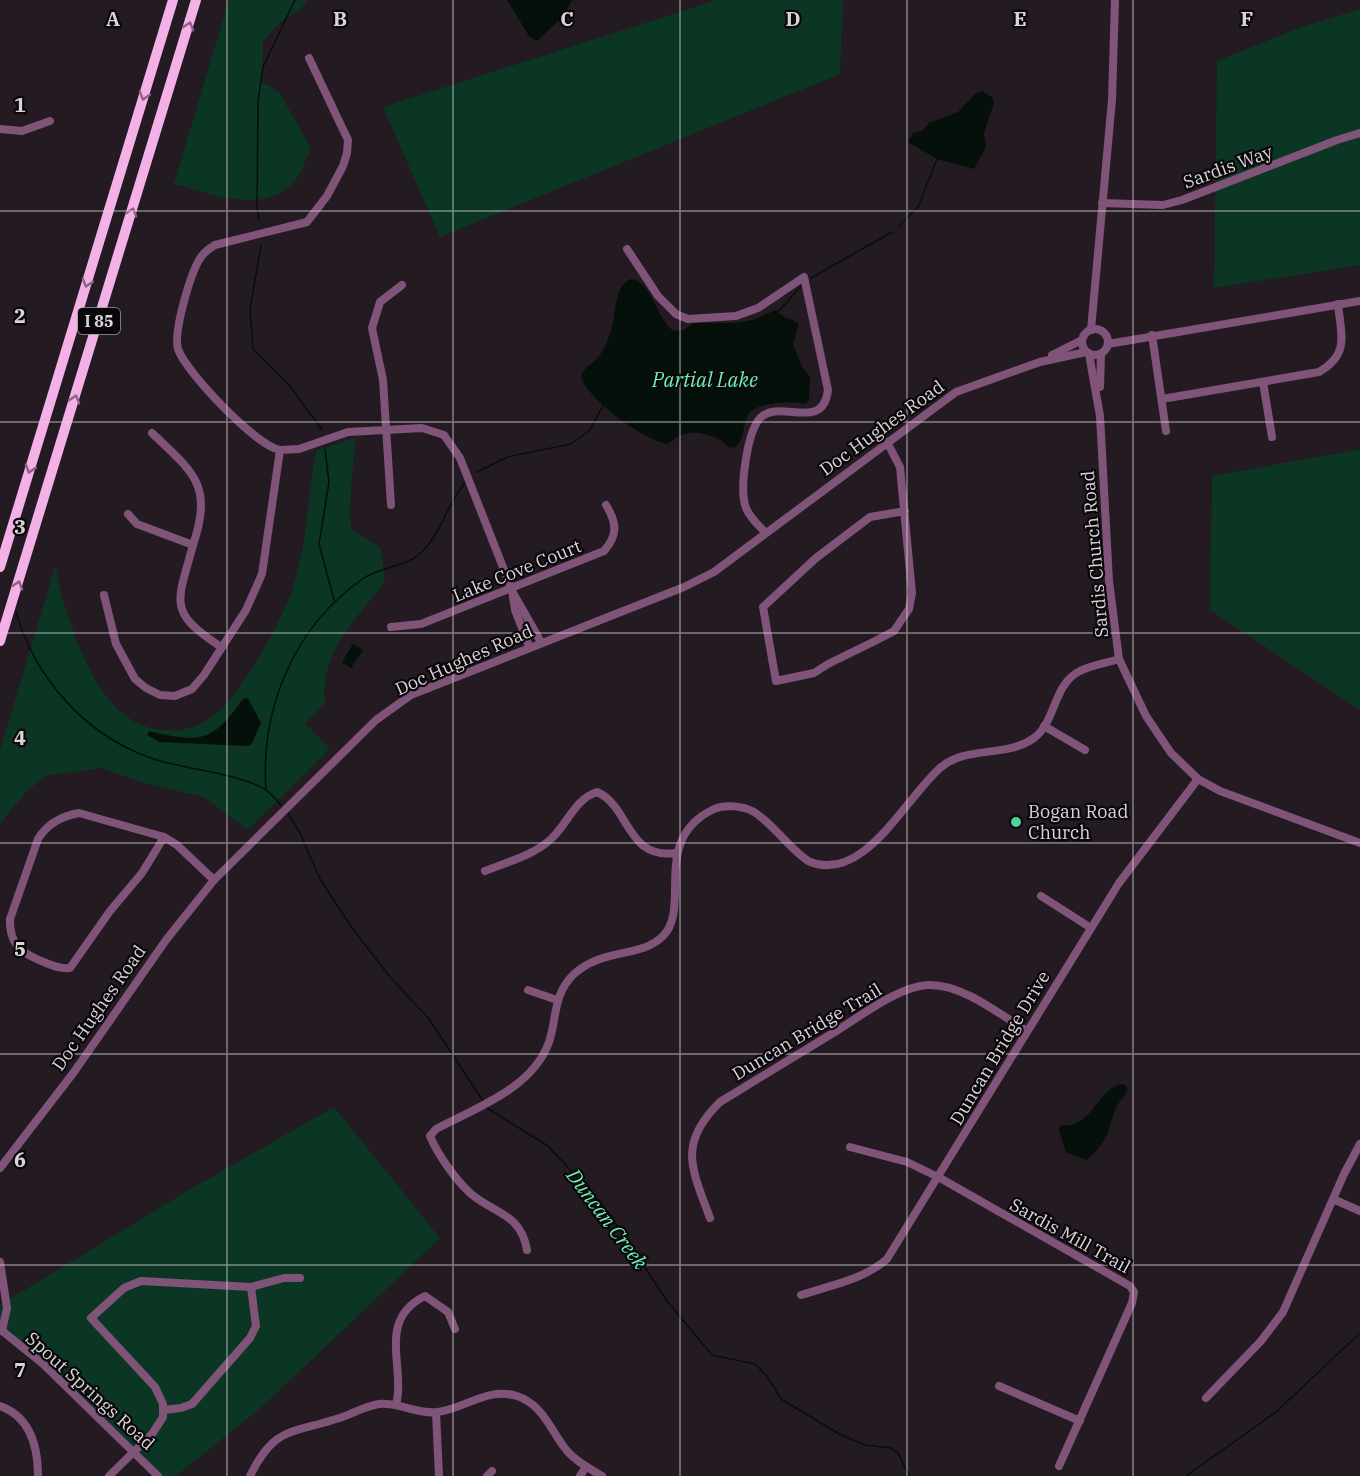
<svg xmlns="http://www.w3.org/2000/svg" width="1360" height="1476" font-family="'IBM Plex Serif',serif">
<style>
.green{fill:#0a3623}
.water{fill:#041009}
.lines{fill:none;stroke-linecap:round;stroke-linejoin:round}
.stream{stroke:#041009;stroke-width:1.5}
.minor{stroke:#805479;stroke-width:8}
.highway{stroke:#f4b1e8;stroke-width:10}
.oneway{stroke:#8b6484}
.grid{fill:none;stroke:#dad4d9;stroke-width:1.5;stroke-opacity:0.55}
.poi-dot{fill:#4ed399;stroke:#0a070a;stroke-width:2}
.labels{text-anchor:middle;stroke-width:4.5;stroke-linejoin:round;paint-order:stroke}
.shield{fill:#0a070a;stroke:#9c969b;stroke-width:1.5}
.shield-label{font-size:16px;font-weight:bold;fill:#dad4d9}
.street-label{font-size:18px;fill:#dad4d9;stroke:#0a070a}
.poi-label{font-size:18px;fill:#dad4d9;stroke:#0a070a;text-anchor:start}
.water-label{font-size:20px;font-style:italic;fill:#6bf0b3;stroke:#0a070a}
.grid-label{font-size:20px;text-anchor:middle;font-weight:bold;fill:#dad4d9;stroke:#0a070a;stroke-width:4.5;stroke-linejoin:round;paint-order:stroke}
</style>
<rect width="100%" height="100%" fill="#241a22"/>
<!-- green -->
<g class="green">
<path d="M229,0H307L301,9L282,21L263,41L262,82L279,92L311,148C307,157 303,169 297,178C267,218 213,194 174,184Z"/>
<polygon points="717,0 843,0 840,74 440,237 383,107"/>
<polygon points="1360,9 1360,265 1214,288 1217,61 1296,29"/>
<path d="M355,438C354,469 348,499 351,529L381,548L385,582C358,616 318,656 325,703L305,723L330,749L248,830L204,797L148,784L101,768L45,776L26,792L0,824V750L56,564C57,584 64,603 70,621C87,672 116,737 179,730C200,728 219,714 232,697C255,667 287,614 296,577C307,537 309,492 316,451Z"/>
<polygon points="1360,449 1360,710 1210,610 1212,476"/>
<polygon points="334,1107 440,1238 263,1406 176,1476 154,1476 68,1390 0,1333 0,1305 194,1187"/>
</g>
<!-- water -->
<g class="water">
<polygon points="507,0 572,0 564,15 537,41 529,36"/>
<polygon points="982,91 993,98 994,103 984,133 986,147 974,169 937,159 908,142 913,133 922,131 929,123 958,112 976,93"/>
<path d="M631,279C651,280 658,322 674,331L684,330L693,323H736L753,320L776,310C783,319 792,318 799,324L793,344L802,366L810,377L809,400L805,404C791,400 753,402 747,417C742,429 745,438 735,448L728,447C721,437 697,430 684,434C678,436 672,441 667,444C641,438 592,403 581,378C583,366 593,365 599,356C605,349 608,339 611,330C617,314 613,286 631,279Z"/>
<polygon points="353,644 363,650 351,668 342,662"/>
<path d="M248,698L261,723L251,745L247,746L160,742L147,735L149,731C200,743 212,743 243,699Z"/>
<path d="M1124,1084L1128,1089C1125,1097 1118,1102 1115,1110C1106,1137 1109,1139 1087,1160L1066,1153L1059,1130L1060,1125C1092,1131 1097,1086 1124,1084Z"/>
</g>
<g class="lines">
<!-- stream -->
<g class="stream">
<polyline points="259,220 257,207 258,101 263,67 295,0"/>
<polyline points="898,227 918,207 937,159"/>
<polyline points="261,246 250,309 253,349 290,386 322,430"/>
<polyline points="811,278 892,232"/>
<polyline points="778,312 801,286"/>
<polyline points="325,449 329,482 319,544 334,600"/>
<polyline points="477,472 507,457 571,444 589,431 604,404"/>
<path d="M16,612C35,678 85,735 151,758C184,770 237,772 266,790C272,794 277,801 282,806"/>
<path d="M266,790C260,708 295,625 364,578C382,566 407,567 422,552C441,533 447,504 465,483"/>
<polyline points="288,813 301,835 320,879 350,925 390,977 429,1019 483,1101"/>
<polyline points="487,1108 548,1146 588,1189 611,1216 667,1301 712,1355 755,1364 767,1376 781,1399 841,1435 865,1445 891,1448 898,1453 909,1476"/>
<polyline points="1186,1476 1276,1412 1360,1333"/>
</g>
<!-- minor -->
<g class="minor">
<polyline points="0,129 22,131 50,121"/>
<polyline points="1102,203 1163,205 1182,200 1337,140 1360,133"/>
<path d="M627,249L658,296L676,314L688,319L736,316L758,308L804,277L828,390C823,433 780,398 760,418C747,433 739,490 746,508C750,518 759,526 766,533"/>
<circle cx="1095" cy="342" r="13"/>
<polyline points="1091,330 1112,100 1115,0"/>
<polyline points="1152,335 1166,431"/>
<polyline points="1108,344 1360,301"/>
<polyline points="1089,354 1100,416 1109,581 1119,659 1146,716 1171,753 1198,779 1220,791 1360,843"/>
<polyline points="1052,355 1082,340"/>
<polyline points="1263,382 1272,437"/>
<polyline points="1100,387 1101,354"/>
<path d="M1162,399L1319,372C1350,354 1341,335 1338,304"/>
<path d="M152,433C194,473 213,485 193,545"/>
<polyline points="887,442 900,467 912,593 909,609 894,631 875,641 828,664 814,673 776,681 763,607 816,558 870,517 905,511"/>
<path d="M280,450C256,446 185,371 178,349C173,332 191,271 201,257C205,251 210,248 215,245L307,222L327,196L343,166L347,153L348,140L309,58"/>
<polyline points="391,505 383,380 372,328 380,302 402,285"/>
<path d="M128,514L137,524L193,545C178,602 166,611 221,647"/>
<polyline points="512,591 541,642"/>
<polyline points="104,595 116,644 135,679 146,688 160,695 175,696 192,689 204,675 246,610 262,574 280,450 299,449 348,432 422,428 444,435 460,458 512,590 515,610 529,646"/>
<path d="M391,627L421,624L604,551C618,535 617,523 606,505"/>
<polyline points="1044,726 1085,750"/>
<path d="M164,837L142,873L110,911L70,968C61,969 54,966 46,963C23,954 9,946 10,919L38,839C47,824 62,816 79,813L164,837L177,845L214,880"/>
<path d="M485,871C507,862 535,855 552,838C568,823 575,799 597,792C630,806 626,860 676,853"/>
<polyline points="1041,896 1091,928"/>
<polyline points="528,990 557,1000"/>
<polyline points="850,1147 907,1162 940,1178 1130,1286 1134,1292 1132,1303 1059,1466"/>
<polyline points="0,1168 74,1072 166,940 214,880 376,720 411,695 684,587 714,572 956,392 1040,362 1086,352"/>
<polyline points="1333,1199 1360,1211"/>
<path d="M710,1218C692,1169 677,1144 720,1102C760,1078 799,1054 838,1030C862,1015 900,986 928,985C963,984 999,1014 1027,1031"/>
<path d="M527,1250C521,1213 494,1214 470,1193C455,1179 438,1155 430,1136L436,1129C476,1108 533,1088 549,1042C557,1018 553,995 573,975C602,947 640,959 663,936C692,907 650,839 714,809C725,804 744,806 754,812C774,825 788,847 808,861C863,885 904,800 940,768C966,745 1007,758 1034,738C1056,722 1053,684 1080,671C1091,665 1107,663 1119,659"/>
<polyline points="0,1262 7,1308 2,1331"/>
<path d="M801,1295C831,1285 863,1280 887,1259L1119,883L1198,779"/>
<polyline points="0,1329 43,1364 158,1476"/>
<polyline points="999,1386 1080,1421"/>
<polyline points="1206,1398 1261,1341 1283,1312 1344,1174 1360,1144"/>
<path d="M396,1405C406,1367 376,1320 425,1296L448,1312L455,1329"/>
<path d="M0,1406C31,1417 38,1447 38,1476"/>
<polyline points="163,1410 181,1408 192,1404 250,1338 256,1326 251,1287"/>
<polyline points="436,1413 439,1476"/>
<polyline points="109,1476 152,1434 163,1417 163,1404 155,1387 91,1318 124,1288 141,1281 251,1287 284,1278 300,1278"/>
<path d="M250,1476C274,1427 290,1434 336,1419C351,1415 364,1406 379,1404C399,1402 418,1415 438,1412C466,1408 488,1387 517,1396C544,1405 551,1432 568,1452C577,1462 590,1469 602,1476"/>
<polyline points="487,1476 492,1471"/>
<polyline points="580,1476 586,1467"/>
</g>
<!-- highway -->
<g class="highway">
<polyline points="0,567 173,0"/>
<polyline points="0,641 196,0"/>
</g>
</g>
<!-- one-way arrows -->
<defs><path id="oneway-chevron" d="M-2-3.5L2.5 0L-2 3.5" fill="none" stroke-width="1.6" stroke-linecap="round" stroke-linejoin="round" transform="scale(1.5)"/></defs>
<g class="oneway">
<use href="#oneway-chevron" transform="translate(189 26) rotate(-73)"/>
<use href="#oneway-chevron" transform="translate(144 96) rotate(107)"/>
<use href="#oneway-chevron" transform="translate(132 212) rotate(-73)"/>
<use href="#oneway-chevron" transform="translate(87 283) rotate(107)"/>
<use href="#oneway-chevron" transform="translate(75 399) rotate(-73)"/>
<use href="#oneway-chevron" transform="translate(30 469) rotate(107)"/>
<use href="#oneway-chevron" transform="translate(18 585) rotate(-72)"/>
</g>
<!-- grid -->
<path class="grid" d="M227,0V1476M453,0V1476M680,0V1476M907,0V1476M1133,0V1476M0,211H1360M0,422H1360M0,633H1360M0,843H1360M0,1054H1360M0,1265H1360"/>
<!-- markers -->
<circle class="poi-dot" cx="1016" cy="822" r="6"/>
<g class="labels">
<!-- shield labels -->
<rect class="shield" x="78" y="308" width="42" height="26" rx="4.5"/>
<g class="shield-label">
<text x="99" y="327">I 85</text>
</g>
<!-- street labels -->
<g class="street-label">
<text transform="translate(1228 167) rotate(-20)" y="6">Sardis Way</text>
<text transform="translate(882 428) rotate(-36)" y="6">Doc Hughes Road</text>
<text transform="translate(1095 554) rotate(-95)" y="6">Sardis Church Road</text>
<text transform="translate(517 571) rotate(-22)" y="6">Lake Cove Court</text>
<text transform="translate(464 660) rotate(-24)" y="6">Doc Hughes Road</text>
<text transform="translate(99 1008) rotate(-55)" y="6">Doc Hughes Road</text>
<text transform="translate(807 1032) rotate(-31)" y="6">Duncan Bridge Trail</text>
<text transform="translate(1000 1048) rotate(-59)" y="6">Duncan Bridge Drive</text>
<text transform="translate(1070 1236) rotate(29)" y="6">Sardis Mill Trail</text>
<text transform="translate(90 1391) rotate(42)" y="6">Spout Springs Road</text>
</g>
<!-- poi labels -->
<g class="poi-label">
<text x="1028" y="818">Bogan Road<tspan x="1028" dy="21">Church</tspan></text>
</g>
<!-- water labels -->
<g class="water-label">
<text x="705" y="387">Partial Lake</text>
<text transform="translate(607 1219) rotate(53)" y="7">Duncan Creek</text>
</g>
</g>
<g class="grid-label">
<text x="113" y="26">A</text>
<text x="340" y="26">B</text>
<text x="567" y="26">C</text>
<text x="793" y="26">D</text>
<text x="1020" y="26">E</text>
<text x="1247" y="26">F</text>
<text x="20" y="112">1</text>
<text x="20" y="323">2</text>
<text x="20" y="534">3</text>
<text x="20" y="745">4</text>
<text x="20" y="956">5</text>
<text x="20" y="1167">6</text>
<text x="20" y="1377">7</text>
</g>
</svg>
